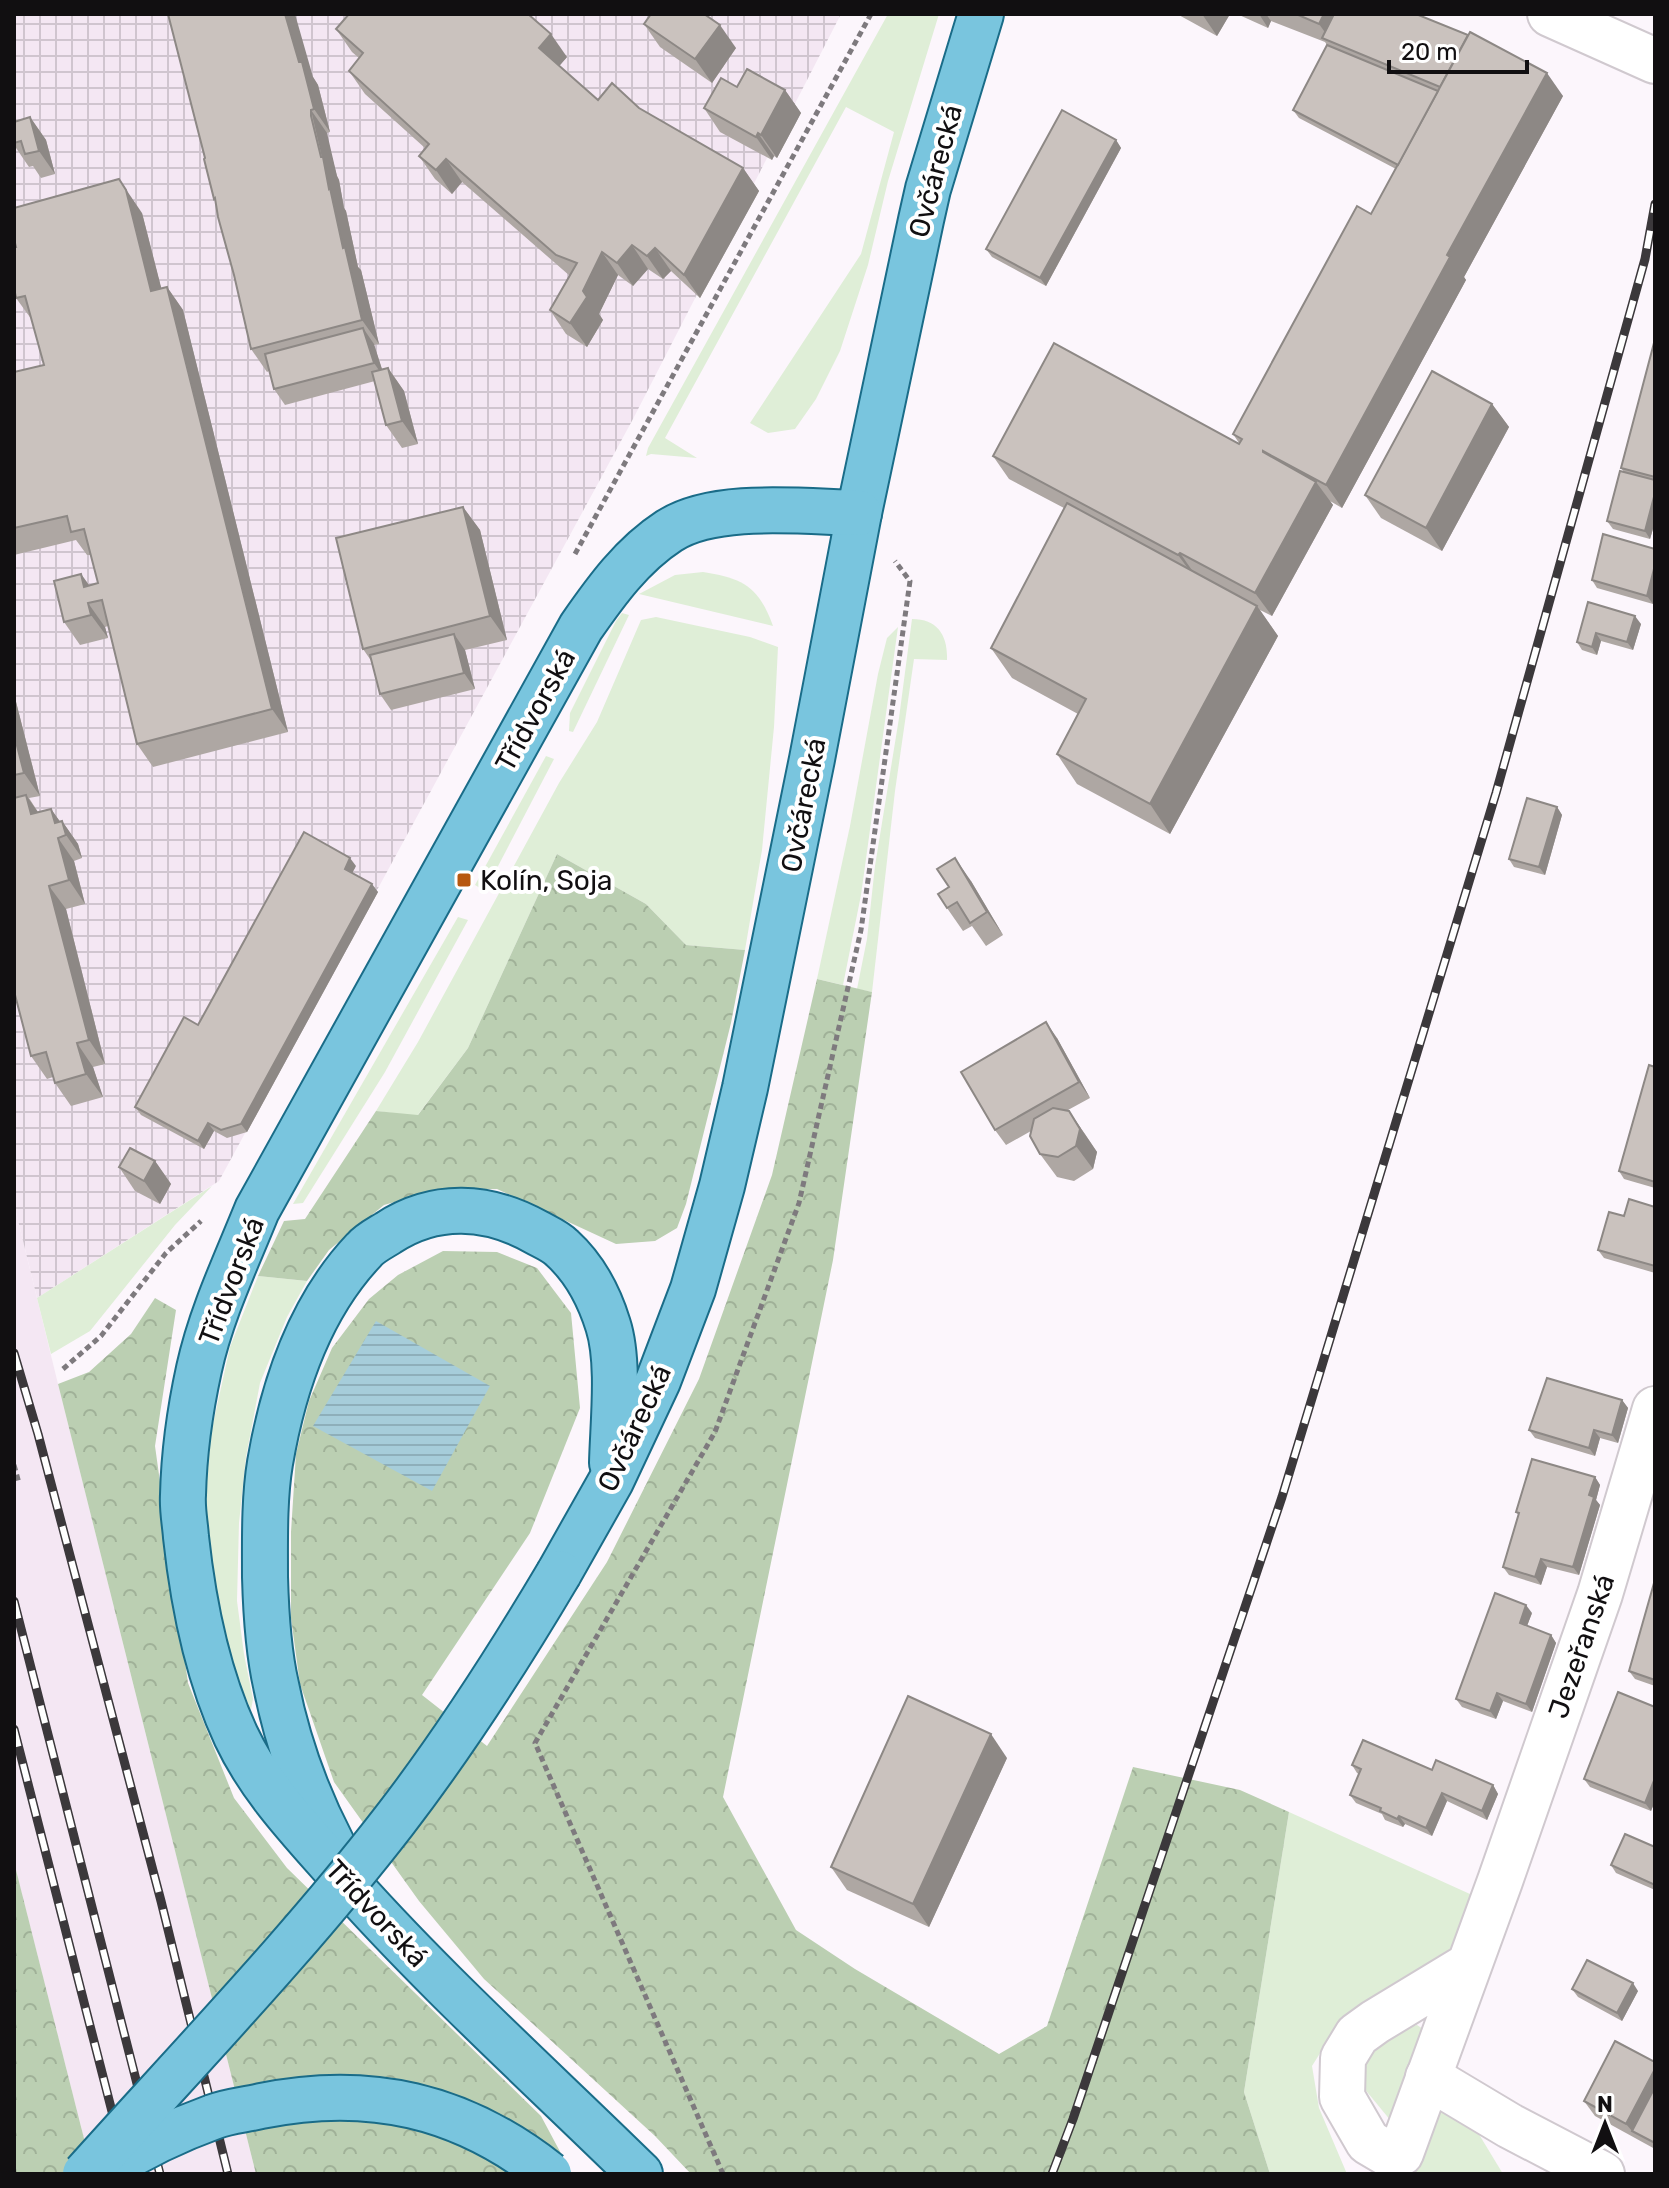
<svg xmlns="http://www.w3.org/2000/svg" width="1669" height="2188" font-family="Rubik,sans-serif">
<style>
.built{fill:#f4e7f3}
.industrial{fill:url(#industrial-grid)}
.green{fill:#dfeed7}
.forest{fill:url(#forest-crowns)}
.water{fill:url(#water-rules)}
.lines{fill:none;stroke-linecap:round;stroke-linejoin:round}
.minor-casing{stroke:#d0c9cf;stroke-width:48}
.major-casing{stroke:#1a6c88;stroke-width:48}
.path{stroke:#7e7a7e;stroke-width:5;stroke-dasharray:6 4;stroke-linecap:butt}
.minor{stroke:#fff;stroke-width:44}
.major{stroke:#79c5de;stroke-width:44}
.rail-casing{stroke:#3b383b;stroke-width:9}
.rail{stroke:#fff;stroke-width:6;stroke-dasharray:18;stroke-linecap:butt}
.major-bridge-casing{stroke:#1a6c88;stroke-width:48;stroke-linecap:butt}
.major-bridge{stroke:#79c5de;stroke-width:44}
.wall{fill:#aea7a3}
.shaded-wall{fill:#8d8885}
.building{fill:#cac2be;stroke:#8d8885;stroke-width:2}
.poi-dot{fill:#b75810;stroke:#fff;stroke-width:3}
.labels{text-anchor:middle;stroke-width:8;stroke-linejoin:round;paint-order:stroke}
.street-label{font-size:28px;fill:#110f11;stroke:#fff}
.poi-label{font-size:28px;fill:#110f11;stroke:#fff;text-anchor:start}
</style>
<defs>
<pattern id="industrial-grid" width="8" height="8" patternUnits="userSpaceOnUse" patternTransform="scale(2)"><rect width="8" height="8" fill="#f4e7f3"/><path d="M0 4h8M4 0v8" fill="none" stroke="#d0c5cf"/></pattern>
<pattern id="forest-crowns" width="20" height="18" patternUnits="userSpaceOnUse" patternTransform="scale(2)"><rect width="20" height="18" fill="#bbcfb2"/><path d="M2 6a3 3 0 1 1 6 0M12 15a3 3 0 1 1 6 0" fill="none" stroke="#a0b198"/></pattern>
<pattern id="water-rules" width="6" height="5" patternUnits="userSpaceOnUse" patternTransform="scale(2)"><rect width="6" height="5" fill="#a6cdda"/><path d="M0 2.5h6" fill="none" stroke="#8eafba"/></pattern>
</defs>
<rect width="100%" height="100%" fill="#fcf6fc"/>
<!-- built -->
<polygon class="built" points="14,1204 58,1384 256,2174 93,2174 14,1863"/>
<!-- industrial -->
<polygon class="industrial" points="14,14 841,14 633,419 219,1181 37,1298 14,1204"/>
<!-- green -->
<g class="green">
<polygon points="888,14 939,14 888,181 868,265 840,351 816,399 795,429 768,433 750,423 861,254 894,132 846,107 665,438 697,458 651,454 646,456 648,448"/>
<path d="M703,572C743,578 759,587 773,626L639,594L675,575Z"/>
<polygon points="622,613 629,615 573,732 569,731 570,713 616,621"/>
<polygon points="656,617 750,637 778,647 774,727 762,850 745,950 686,945 646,904 557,854 468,1048 417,1116 376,1111 418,1042 559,783 597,722 641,620"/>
<path d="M912,619C938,619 948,636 947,660L914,659L895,791L872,992L857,989L867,939L875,866L899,718Z"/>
<polygon points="898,627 861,895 843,985 817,979 850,826 878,674 887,638"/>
<polygon points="546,756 554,759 485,891 475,885"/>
<polygon points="458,917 468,920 385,1072 303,1203 293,1204"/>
<polygon points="212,1186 175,1225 90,1331 51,1354 37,1298"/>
<polygon points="258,1276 307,1281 287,1317 260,1383 246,1457 239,1523 237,1601 244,1654 253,1699 251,1710 233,1668 207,1555 206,1486 211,1433 230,1347"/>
<polygon points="1289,1812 1481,1899 1462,1940 1423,1969 1341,2020 1312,2066 1319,2108 1347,2174 1270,2174 1244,2092"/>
<polygon points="1417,2025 1429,2033 1391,2121 1363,2087 1365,2048 1383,2034"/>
<polygon points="1443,2106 1460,2106 1480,2136 1503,2174 1414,2174"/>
</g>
<!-- forest -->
<g class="forest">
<polygon points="557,854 646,904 686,945 745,950 731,1023 686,1204 677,1228 655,1241 616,1244 497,1189 437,1190 384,1205 329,1250 307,1281 258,1276 284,1221 305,1219 376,1111 418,1115 468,1048"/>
<polygon points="817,979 872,992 833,1260 723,1797 796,1930 855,1969 999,2054 1047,2026 1133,1767 1240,1790 1289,1812 1244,2092 1270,2174 691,2174 655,2136 484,1979 419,1901 334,1782 300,1684 291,1618 291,1532 296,1454 309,1401 332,1348 369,1299 398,1275 443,1251 497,1252 537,1268 571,1313 580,1408 530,1533 422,1695 487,1746 607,1562 699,1379 772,1175"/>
<polygon points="155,1298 176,1310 155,1446 188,1683 234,1798 287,1868 541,2116 572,2174 256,2174 58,1384 89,1372 131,1334"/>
<polygon points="14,1866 15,1866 93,2174 14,2174"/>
</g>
<!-- water -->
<polygon class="water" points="376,1321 490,1386 432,1491 313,1426"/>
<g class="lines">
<!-- minor casing -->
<g class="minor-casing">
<g id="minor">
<polyline points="1550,14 1655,61"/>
<polyline points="1469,1965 1375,2022 1357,2035 1343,2058 1342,2097 1368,2142 1390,2155 1401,2153 1500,1881 1600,1594 1655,1409"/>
<polyline points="1428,2077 1510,2126 1602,2174"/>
</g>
</g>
<!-- major casing -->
<g class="major-casing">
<g id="major">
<polyline points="559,1573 611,1481 658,1381 693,1289 722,1186 745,1088 812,759 859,513 921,220 928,189 981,14"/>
<path d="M332,1844C306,1794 287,1741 276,1685C268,1650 266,1614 265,1577C265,1541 264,1499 270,1463C283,1387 310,1307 364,1250C370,1243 380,1238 388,1233C435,1202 488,1205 536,1232C545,1237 555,1241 562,1248C584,1268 599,1296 608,1325C620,1362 613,1423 612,1463"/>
<path d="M640,2174C538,2074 431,1978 337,1871C299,1828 260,1787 236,1736C208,1676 193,1602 186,1537C185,1523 182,1509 183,1495C184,1453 190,1410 199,1369C211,1314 236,1262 257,1210L581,627C606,591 632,555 669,531C715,501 805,512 859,513"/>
</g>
</g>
<!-- path -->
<g class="path">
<polyline points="575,554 871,14"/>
<polyline points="63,1369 101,1336 166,1253 201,1221"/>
<polyline points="14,1465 19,1483"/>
<polyline points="723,2174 535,1743 715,1432 799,1203 861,930 910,581 895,561"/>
</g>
<!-- minor -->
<use href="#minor" class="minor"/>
<!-- major -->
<use href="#major" class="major"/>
<!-- rail casing -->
<g class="rail-casing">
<g id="rail">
<polyline points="14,1353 38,1434 161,1901 228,2174"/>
<polyline points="14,1601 160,2174"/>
<polyline points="14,1729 128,2174"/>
<polyline points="1052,2174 1073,2119 1282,1497 1496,793 1645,259 1655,204"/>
</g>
</g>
<!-- rail -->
<use href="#rail" class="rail"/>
<!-- major-bridge casing -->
<g class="major-bridge-casing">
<g id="major-bridge">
<path d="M103,2171C138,2149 174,2131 213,2117C228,2111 245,2110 261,2106C369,2084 462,2105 549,2174"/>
<path d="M85,2174C189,2058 299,1944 394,1821C455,1742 508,1659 559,1573"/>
</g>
</g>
<!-- major-bridge -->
<use href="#major-bridge" class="major-bridge"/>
</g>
<!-- wall -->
<g class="wall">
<polygon points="1177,14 1230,14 1217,36"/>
<polygon points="1237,14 1416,14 1563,96 1464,277 1466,280 1342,508 1330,501 1333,505 1272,616 1260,610 1278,636 1170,834 1077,784 1057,754 1078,714 1012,678 991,648 1064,508 1009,479 993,456 1239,443 1233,434 1371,214 1396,169 1299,118 1293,110 1327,45 1325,42 1271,21 1268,28"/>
<polygon points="644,24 736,48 712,83 660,47"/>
<polygon points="336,29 567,57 559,66 598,100 639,108 743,168 759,191 700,298 671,271 663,279 648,269 633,286 618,275 599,314 603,320 587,347 566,334 550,310 570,276 462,182 452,194 435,179 419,156 425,148 365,94 349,71 359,58 352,52"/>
<polygon points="313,77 318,85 330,132 327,133 327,139 337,176 339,180 344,208 346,211 358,267 361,270 379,344 374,345 382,369 388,368 404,391 418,444 402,448 386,425 375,381 285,405 274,389 269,371 267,372 251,349 234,275 216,202 214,199"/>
<polygon points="737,87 785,90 801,113 777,158 774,156 772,160 720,132 704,108"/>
<polygon points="30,117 46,140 55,174 41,178 33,166 29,167 14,145 14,122"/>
<polygon points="1116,140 1121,148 1046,286 992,257 986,249"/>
<polygon points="142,213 161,288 167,287 183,310 288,732 153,767 137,744 108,626 105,627 108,638 80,645 64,622 81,574 89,585 98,583 91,555 87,555 76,540 14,555 14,372 44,365 32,320 16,298"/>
<polygon points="1655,339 1655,522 1650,539 1613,529 1607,521 1624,472 1621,468"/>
<polygon points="1492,404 1509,427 1442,551 1381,518 1365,495"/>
<polygon points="463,507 480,530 507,640 465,650 475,689 391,710 380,694 372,662 363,649"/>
<polygon points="1655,549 1655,596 1653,604 1597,588 1592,580"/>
<polygon points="1588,602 1641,624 1633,650 1601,641 1597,655 1582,650 1577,642"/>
<polygon points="14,694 40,796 29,798 38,812 51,809 60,822 62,821 78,844 82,858 74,861 85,904 66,909 105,1064 93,1067 103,1097 71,1106 55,1083 53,1077 47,1079 31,1056 14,991"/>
<polygon points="1557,807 1562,815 1545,875 1514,867 1509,859"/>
<polygon points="356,866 352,873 378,892 247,1132 227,1138 214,1131 204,1149 141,1115 135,1107 198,1025"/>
<polygon points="971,881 1003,935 986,946 972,926 963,931 947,908"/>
<polygon points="1057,1038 1090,1098 1068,1110 1085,1134 1097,1152 1093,1169 1074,1181 1057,1177 1040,1154 1031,1131 1006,1145 995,1130"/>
<polygon points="1655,1067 1655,1188 1624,1179 1619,1171"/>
<polygon points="155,1161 171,1184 160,1204 135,1191 119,1167"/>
<polygon points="1655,1207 1655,1273 1604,1258 1598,1250"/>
<polygon points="1622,1400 1628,1408 1618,1443 1600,1438 1595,1456 1535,1438 1529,1430"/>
<polygon points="1595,1477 1600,1485 1596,1500 1600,1505 1579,1575 1547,1567 1541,1585 1509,1575 1503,1567 1519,1515 1516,1512"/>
<polygon points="1655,1583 1655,1686 1635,1679 1629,1671"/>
<polygon points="1532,1613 1527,1626 1551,1635 1556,1643 1532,1712 1503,1701 1496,1719 1462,1707 1456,1699"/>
<polygon points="1655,1707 1655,1801 1651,1811 1590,1787 1584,1779"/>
<polygon points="1007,1758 929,1927 847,1890 831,1867"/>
<polygon points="1352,1765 1432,1770 1493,1785 1498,1794 1487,1820 1447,1801 1432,1836 1405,1824 1403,1827 1385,1820 1382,1814 1356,1803 1350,1795 1359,1774 1357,1773"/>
<polygon points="1655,1847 1655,1890 1616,1873 1611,1865"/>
<polygon points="1572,1989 1638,1991 1622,2021 1578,1997"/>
<polygon points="1655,2062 1655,2149 1595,2116 1584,2101"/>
</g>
<!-- shaded-wall -->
<g class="shaded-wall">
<polygon points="285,14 295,14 313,77 318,85 330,132 314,109 299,62"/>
<polygon points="1202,14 1230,14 1217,36"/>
<polygon points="1259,14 1266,14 1271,21 1268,28"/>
<polygon points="1324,14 1351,14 1332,42 1319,24"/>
<polygon points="720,25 736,48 712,83 695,59"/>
<polygon points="551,34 567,57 555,71 539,48"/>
<polygon points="1547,73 1563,96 1464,277 1466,280 1342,508 1326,485 1447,255"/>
<polygon points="785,90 801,113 777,158 761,135"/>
<polygon points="311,110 327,133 337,176 339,180 344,208 346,211 358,267 361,270 379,344 362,320 343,248"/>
<polygon points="30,117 46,140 55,174 39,151"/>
<polygon points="758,133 774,156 772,160 756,137"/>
<polygon points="1116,140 1121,148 1046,286 1040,278"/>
<polygon points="446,159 462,182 452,194 436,170"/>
<polygon points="743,168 759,191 700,298 684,275"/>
<polygon points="119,179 142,213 168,314 151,291"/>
<polygon points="632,245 648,269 633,286 617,263"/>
<polygon points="655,248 671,271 663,279 647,256"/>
<polygon points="602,252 618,275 599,314 603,320 587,347 570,323 583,291"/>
<polygon points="167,287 183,310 288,732 272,709"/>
<polygon points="363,328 374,344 385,379 374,363"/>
<polygon points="388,368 404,391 418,444 402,421"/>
<polygon points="1492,404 1509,427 1442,551 1426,528"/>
<polygon points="1316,482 1333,505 1272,616 1255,593"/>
<polygon points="1655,493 1655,522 1650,539 1645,531"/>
<polygon points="463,507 480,530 507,640 490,616"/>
<polygon points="1180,553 1196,576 1195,578 1178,555"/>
<polygon points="1655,565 1655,596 1653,604 1647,596"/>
<polygon points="81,574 98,598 84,587"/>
<polygon points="88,603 105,627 108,638 91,615"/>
<polygon points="1257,606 1278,636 1170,834 1150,804"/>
<polygon points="1635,616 1641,624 1633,650 1627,642"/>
<polygon points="1596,633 1601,641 1597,655 1592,647"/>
<polygon points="454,634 465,650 475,689 464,673"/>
<polygon points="14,694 40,796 24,773 14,734"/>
<polygon points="26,795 42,818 31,814"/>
<polygon points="1557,807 1562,815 1545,875 1539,867"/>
<polygon points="51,809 64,827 62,821 78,844 82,858 66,835 55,823"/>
<polygon points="58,838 74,861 85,904 69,880"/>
<polygon points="350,858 356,866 350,877 345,869"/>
<polygon points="955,858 971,881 1003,935 987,912"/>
<polygon points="372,884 378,892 247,1132 241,1124"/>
<polygon points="49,886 66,909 105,1064 89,1040"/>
<polygon points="1046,1022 1057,1038 1090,1098 1079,1082"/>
<polygon points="77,1043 93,1067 103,1097 86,1074"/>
<polygon points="1069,1111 1097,1152 1093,1169 1076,1146"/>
<polygon points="208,1123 214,1131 204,1149 198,1141"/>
<polygon points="155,1161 171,1184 160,1204 144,1181"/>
<polygon points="1622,1400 1628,1408 1618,1443 1612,1435"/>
<polygon points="1594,1430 1600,1438 1595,1456 1589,1448"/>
<polygon points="1595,1477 1600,1485 1596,1500 1600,1505 1579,1575 1573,1567 1589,1495"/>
<polygon points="1541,1559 1547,1567 1541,1585 1535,1577"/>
<polygon points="1526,1605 1532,1613 1525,1631 1520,1623"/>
<polygon points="1551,1635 1556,1643 1532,1712 1526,1704"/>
<polygon points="1497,1693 1503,1701 1496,1719 1490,1711"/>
<polygon points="991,1734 1007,1758 929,1927 913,1904"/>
<polygon points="1655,1778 1655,1801 1651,1811 1645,1803"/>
<polygon points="1493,1785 1498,1794 1487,1820 1482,1811"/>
<polygon points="1442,1793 1447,1801 1432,1836 1426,1828"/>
<polygon points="1399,1816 1405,1824 1403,1827 1397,1819"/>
<polygon points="1633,1983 1638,1991 1622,2021 1617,2013"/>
<polygon points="1655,2069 1655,2106 1632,2131 1626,2124"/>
</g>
<!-- building -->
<g class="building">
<polygon points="168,14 285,14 299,62 302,62 314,109 311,110 311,116 321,157 323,157 329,189 330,188 343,248 345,247 362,320 251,349 234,275 218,217 215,198 214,199 204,159 205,158"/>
<polygon points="349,14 528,14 551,34 539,48 598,100 612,83 639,108 743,168 684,275 655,248 647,256 632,245 617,263 602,252 583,291 587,297 570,323 550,310 577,263 556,255 446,159 436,170 419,156 429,144 349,71 363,53 336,29"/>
<polygon points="651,14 704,14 720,25 695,59 644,24"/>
<polygon points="1296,14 1324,14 1319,24"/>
<polygon points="1334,14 1416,14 1468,35 1440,87 1322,38"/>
<polygon points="1470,32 1547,73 1447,255 1450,257 1326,485 1263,451 1263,452 1316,482 1255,593 1180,553 1178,555 993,456 1054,343 1239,444 1242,439 1233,434 1357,206 1371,214"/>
<polygon points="1327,45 1438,91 1398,165 1293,110"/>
<polygon points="747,69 785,90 761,135 758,133 756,137 704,108 721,78 737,87"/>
<polygon points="1062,110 1116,140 1040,278 986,249"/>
<polygon points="30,117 39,151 25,154 21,141 14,143 14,122"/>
<polygon points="119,179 126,190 151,291 167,287 272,709 137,744 102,600 88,603 91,615 64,622 54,581 81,574 84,587 98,583 84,529 71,532 67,516 14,528 14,372 44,365 25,296 16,298 14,288 14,247 16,247 14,239 14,208"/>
<polygon points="363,328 374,363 274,389 265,354"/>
<polygon points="1655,339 1655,477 1621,468"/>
<polygon points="388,368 402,421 386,425 372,372"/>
<polygon points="1432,371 1492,404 1426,528 1365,495"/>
<polygon points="1620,471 1655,480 1655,493 1645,531 1607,521"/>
<polygon points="1067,503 1257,606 1150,804 1057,754 1086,699 991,648"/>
<polygon points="463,507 490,616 363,649 336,538"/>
<polygon points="1603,534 1655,549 1655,565 1647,596 1592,580"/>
<polygon points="1588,602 1635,616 1627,642 1596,633 1592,647 1577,642"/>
<polygon points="454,634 464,673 380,694 370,655"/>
<polygon points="14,734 24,773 14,775"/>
<polygon points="26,795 31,814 51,809 55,823 62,821 66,835 58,838 69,880 49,886 89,1040 77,1043 86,1074 55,1083 46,1052 31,1056 14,991 14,798"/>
<polygon points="1527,798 1557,807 1539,867 1509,859"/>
<polygon points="304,832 350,858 345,869 372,884 241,1124 221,1130 208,1123 198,1141 135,1107 184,1017 198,1025"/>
<polygon points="955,858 987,912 970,923 957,902 947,908 938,894 949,887 937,869"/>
<polygon points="1046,1022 1079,1082 995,1130 961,1072"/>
<polygon points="1649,1065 1655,1067 1655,1182 1619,1171"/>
<polygon points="1053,1108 1069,1111 1080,1129 1076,1146 1058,1157 1040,1154 1030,1136 1034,1119"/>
<polygon points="130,1148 155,1161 144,1181 119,1167"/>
<polygon points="1629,1199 1655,1207 1655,1266 1598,1250 1609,1212 1624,1216"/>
<polygon points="1547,1378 1622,1400 1612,1435 1594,1430 1589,1448 1529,1430"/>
<polygon points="1532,1459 1595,1477 1589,1495 1594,1497 1573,1567 1541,1559 1535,1577 1503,1567 1519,1513 1516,1512"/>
<polygon points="1654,1583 1655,1583 1655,1680 1629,1671"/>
<polygon points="1495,1593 1526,1605 1520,1623 1551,1635 1526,1704 1497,1693 1490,1711 1456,1699"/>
<polygon points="1618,1692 1655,1707 1655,1778 1645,1803 1584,1779"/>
<polygon points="908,1696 991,1734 913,1904 831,1867"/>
<polygon points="1363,1740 1432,1770 1436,1760 1493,1785 1482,1811 1442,1793 1426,1828 1399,1816 1397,1819 1380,1811 1381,1808 1350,1795 1361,1769 1352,1765"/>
<polygon points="1625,1834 1655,1847 1655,1885 1611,1865"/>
<polygon points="1587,1960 1633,1983 1617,2013 1572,1989"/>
<polygon points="1615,2041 1655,2062 1655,2069 1626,2124 1584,2101"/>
<polygon points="1655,2087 1655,2143 1632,2131"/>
</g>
<!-- markers -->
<rect class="poi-dot" x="456" y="872" width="16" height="16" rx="4"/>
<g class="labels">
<!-- street labels -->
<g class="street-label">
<text transform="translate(935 171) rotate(-75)" y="10">Ovčárecká</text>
<text transform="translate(535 710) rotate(-61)" y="10">Třídvorská</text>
<text transform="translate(803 805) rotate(-79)" y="10">Ovčárecká</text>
<text transform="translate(231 1281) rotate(-69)" y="10">Třídvorská</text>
<text transform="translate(634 1428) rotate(-65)" y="10">Ovčárecká</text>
<text transform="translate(1581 1646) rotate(-71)" y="10">Jezeřanská</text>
<text transform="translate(377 1913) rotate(47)" y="10">Třídvorská</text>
</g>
<!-- poi labels -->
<g class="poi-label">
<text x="480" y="890">Kolín, Soja</text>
</g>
</g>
<!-- border -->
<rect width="1669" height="2188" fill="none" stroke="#110f11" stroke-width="32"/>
<!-- north arrow -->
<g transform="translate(1605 2124)" stroke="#ffffff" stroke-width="6" paint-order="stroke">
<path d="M0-6L14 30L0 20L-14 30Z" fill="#110f11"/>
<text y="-12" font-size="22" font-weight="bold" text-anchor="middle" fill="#110f11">N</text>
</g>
<!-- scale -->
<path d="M1389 60v12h138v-12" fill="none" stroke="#110f11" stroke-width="4"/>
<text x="1401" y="60" font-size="24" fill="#110f11" stroke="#ffffff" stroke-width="6" paint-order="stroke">20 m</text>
</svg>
